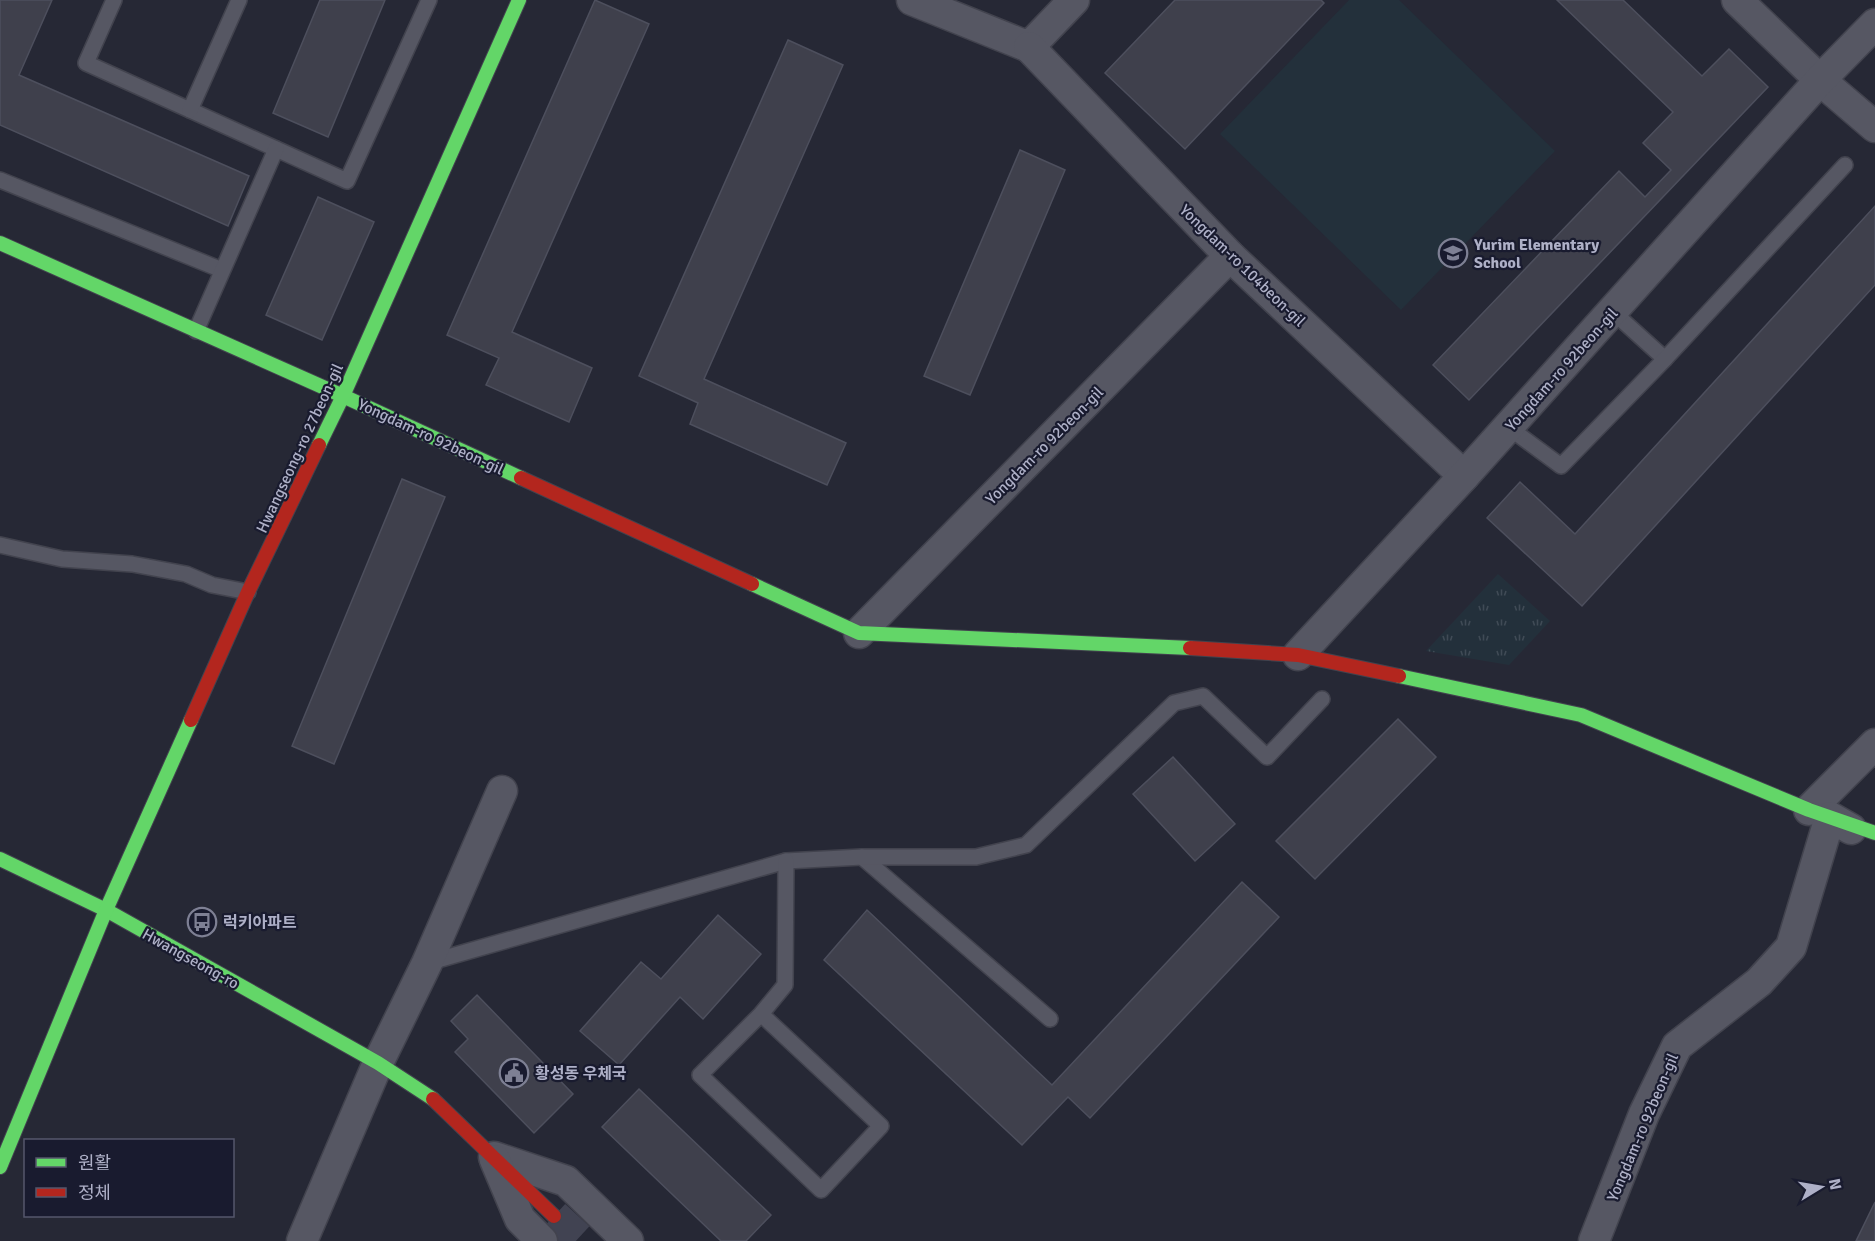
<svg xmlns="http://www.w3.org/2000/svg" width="1875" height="1241" font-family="Signika,'Noto Sans KR',sans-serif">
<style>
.grass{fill:url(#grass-tufts)}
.pitch{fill:#23303b}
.building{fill:#3f404c;stroke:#4d4f5d;stroke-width:1.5}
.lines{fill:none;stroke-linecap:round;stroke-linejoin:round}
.secondary-tunnel{stroke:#414352;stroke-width:33;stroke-dasharray:33 16;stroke-linecap:butt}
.lane-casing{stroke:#42434e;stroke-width:18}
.street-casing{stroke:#42434e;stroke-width:33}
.fast-casing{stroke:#42434e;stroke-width:16}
.jam-casing{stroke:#42434e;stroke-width:16}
.lane{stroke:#565763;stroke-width:15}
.street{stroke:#565763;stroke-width:30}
.fast{stroke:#63d668;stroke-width:14}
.jam{stroke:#b3261e;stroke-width:14}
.labels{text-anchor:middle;stroke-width:4.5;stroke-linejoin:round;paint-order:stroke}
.poi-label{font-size:16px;font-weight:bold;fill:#aeb0c7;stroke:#191b2f;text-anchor:start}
.street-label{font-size:16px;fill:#aeb0c7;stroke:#191b2f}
</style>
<defs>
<pattern id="grass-tufts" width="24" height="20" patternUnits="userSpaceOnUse" patternTransform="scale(1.5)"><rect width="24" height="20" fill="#23303b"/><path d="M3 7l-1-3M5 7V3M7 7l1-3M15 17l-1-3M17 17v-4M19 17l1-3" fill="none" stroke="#404b56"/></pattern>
</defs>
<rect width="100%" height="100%" fill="#262835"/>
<!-- grass -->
<polygon class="grass" points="1498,574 1550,621 1509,665 1426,651"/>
<!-- pitch -->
<polygon class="pitch" points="1349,0 1399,0 1555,151 1401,310 1220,134"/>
<!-- building -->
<g class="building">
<polygon points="0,0 52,0 19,75 249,176 228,226 0,125"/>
<polygon points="320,0 385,0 328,137 273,113"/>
<polygon points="595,0 649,24 512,332 592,368 569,422 486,385 499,358 447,335"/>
<polygon points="1175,0 1321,0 1324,3 1185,149 1105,73"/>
<polygon points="1557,0 1623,0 1702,76 1729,49 1768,87 1469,400 1433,365 1619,171 1645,197 1671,170 1643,143 1673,112"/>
<polygon points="788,40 843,65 704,379 846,443 827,485 690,424 698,403 639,376"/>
<polygon points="1020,150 1065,170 970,395 924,376"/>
<polygon points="318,197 374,222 322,340 266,315"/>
<polygon points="1875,206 1875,285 1582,606 1487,518 1520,482 1575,534"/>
<polygon points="402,479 445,497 334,764 292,746"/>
<polygon points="1398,719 1436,757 1315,879 1276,841"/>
<polygon points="1173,757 1235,824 1195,861 1133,794"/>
<polygon points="1242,882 1279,917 1090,1118 1068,1097 1022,1145 824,960 867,910 1052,1085"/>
<polygon points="718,915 761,954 703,1019 680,997 619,1065 580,1031 641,962 661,979"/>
<polygon points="477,995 573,1094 534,1133 455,1052 468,1039 451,1021"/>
<polygon points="639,1089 771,1215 746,1241 721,1241 602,1127"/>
<polygon points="1875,1202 1875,1241 1856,1241"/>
</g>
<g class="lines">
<!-- secondary-tunnel -->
<polyline class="secondary-tunnel" points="554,1216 581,1241"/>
<!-- lane casing -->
<g class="lane-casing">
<g id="lane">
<polyline points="114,0 86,63 347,181 429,0"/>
<polyline points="190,110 239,0"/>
<polyline points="0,180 222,270"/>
<polyline points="1612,311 1665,359"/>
<polyline points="196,331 276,149"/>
<polyline points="1508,427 1561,466 1665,359 1845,165"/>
<polyline points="0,545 62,559 132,564 186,574 212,585 248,592"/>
<polyline points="862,857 1050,1019"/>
<polyline points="427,963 786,861 862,857 976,857 1026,845 1174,703 1203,696 1267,757 1322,699"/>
<polyline points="761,1014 881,1126 821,1190 700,1075 761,1014 785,985 786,861"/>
</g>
</g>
<!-- street casing -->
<g class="street-casing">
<g id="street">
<polyline points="912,0 1029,47 1074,0"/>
<polyline points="1737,0 1820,80 1875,127"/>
<polyline points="1029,47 1230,256 1464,476"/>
<polyline points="859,633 1230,256"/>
<polyline points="1298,655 1464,476 1820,80 1875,24"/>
<polyline points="1809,810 1875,744"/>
<polyline points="494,1157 566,1181 628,1241"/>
<polyline points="495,1160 520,1219 542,1241"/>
<polyline points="302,1241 378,1063 427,963 502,791"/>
<polyline points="1594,1241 1644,1114 1677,1046 1759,982 1791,947 1830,817 1851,829"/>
</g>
</g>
<!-- fast casing -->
<g class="fast-casing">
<g id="fast">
<polyline points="0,243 343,396 521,478"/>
<polyline points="319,445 343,396 519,0"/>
<polyline points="752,584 859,633 1190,648"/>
<polyline points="1399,676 1581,715 1809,810 1875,833"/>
<polyline points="0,859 106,910 378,1063 433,1099"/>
<polyline points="0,1167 106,910 191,720"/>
</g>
</g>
<!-- jam casing -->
<g class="jam-casing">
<g id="jam">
<polyline points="521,478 752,584"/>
<polyline points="1190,648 1298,655 1399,676"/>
<polyline points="191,720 248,592 319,445"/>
<polyline points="433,1099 554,1216"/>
</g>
</g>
<!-- lane -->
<use href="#lane" class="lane"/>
<!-- street -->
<use href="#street" class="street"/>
<!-- fast -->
<use href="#fast" class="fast"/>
<!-- jam -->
<use href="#jam" class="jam"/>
</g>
<!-- icons -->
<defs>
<g id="school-ring" transform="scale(1.5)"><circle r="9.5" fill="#191b2f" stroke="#7e8094" stroke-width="1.5"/><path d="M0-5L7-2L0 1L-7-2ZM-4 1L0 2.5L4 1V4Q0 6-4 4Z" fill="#7e8094"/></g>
<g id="bus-ring" transform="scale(1.5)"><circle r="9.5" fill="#191b2f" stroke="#7e8094" stroke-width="1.5"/><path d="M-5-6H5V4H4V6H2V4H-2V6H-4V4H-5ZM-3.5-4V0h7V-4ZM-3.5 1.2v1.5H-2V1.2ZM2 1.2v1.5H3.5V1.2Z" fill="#7e8094"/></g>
<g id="civic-ring" transform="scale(1.5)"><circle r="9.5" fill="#191b2f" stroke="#7e8094" stroke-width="1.5"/><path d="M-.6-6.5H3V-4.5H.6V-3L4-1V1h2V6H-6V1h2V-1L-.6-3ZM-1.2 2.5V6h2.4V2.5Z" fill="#7e8094"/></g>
</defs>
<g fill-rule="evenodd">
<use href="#school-ring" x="1453" y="253"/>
<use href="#bus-ring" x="202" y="922"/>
<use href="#civic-ring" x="514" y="1073"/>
</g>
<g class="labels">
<!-- poi labels -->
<g class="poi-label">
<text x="1474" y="250">Yurim Elementary<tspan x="1474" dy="18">School</tspan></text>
<text x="223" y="928">럭키아파트</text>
<text x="535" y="1079">황성동 우체국</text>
</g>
<!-- street labels -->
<g class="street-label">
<text transform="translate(1243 265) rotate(44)" y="6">Yongdam-ro 104beon-gil</text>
<text transform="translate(1561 369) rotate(-48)" y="6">Yongdam-ro 92beon-gil</text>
<text transform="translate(431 436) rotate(25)" y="6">Yongdam-ro 92beon-gil</text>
<text transform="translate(1044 445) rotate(-45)" y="6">Yongdam-ro 92beon-gil</text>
<text transform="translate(299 448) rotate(-65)" y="6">Hwangseong-ro 27beon-gil</text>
<text transform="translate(191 958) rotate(29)" y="6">Hwangseong-ro</text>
<text transform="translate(1642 1127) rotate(-67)" y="6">Yongdam-ro 92beon-gil</text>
</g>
</g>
<!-- legend -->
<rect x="24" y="1139" width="210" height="78" fill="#191b2f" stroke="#55576c" stroke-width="1.5"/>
<rect x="36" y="1158" width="30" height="9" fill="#63d668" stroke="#55576c" stroke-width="1.5"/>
<text x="78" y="1169" font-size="18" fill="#aeb0c7">원활</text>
<rect x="36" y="1188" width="30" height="9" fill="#b3261e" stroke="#55576c" stroke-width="1.5"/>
<text x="78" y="1199" font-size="18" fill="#aeb0c7">정체</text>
<!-- north arrow -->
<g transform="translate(1821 1187) rotate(79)" stroke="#191b2f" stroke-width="4.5" paint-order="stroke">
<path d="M0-4.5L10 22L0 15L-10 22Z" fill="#aeb0c7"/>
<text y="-9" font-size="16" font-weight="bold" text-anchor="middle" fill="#aeb0c7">N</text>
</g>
</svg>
